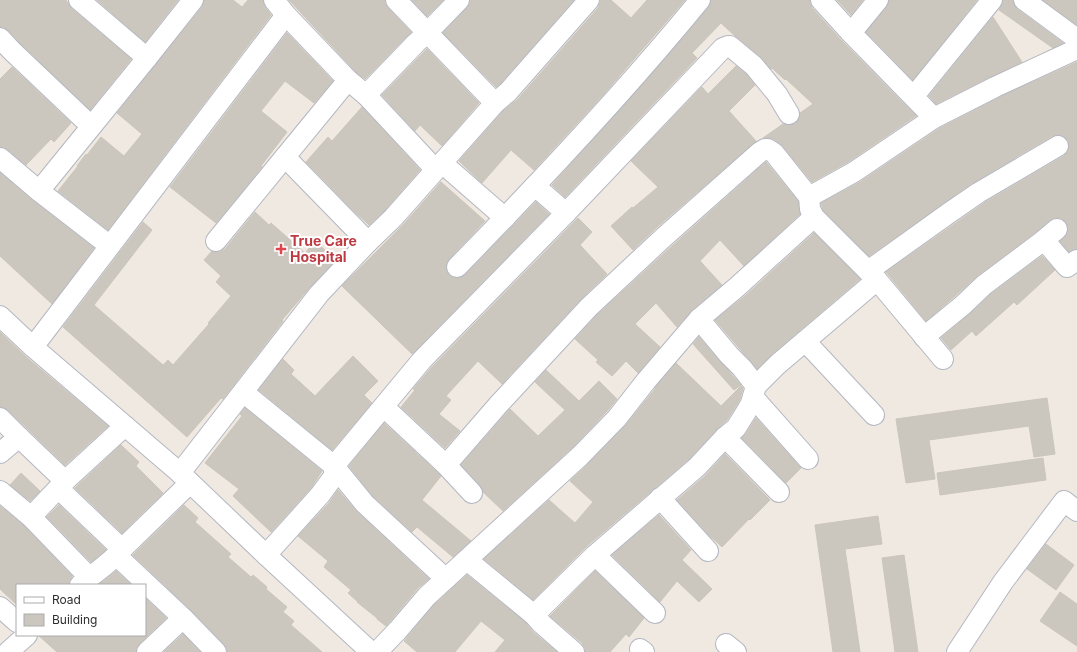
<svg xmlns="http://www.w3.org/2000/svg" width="1077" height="652" font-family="Inter,sans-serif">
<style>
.building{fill:#cbc7bf;stroke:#cbc5ba}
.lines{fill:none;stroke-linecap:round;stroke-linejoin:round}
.street-casing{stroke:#b4b7c1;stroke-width:22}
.street{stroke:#fff;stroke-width:20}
.health-dot{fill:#e0444e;stroke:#fff;stroke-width:1.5}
.labels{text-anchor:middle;stroke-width:4;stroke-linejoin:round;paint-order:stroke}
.health-label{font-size:14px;font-weight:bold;fill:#be3a42;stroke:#fff;text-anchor:start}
</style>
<rect width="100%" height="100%" fill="#efe9e1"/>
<!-- building -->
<g class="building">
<polygon points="0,0 66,0 72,9 131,59 90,110 20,43 8,30 4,27 0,27"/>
<polygon points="97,0 178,0 145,42"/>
<polygon points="204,0 233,0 242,7 248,0 263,0 265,7 271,15 108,230 58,191 78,166 77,166 86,154 87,155 101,137 124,156 142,134 117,113 202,7"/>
<polygon points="289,0 385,0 385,3 388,8 411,32 365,79 356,72"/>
<polygon points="412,0 443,0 427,16"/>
<polygon points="470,0 574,0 500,84 496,87 443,33 467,8 470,3"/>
<polygon points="600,0 611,0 631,18 647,0 685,0 603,95 534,170 511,150 482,183 459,161 503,111 517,100 598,8 600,3"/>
<polygon points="711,0 810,0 810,3 812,8 842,41 916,116 848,162 812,182 781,144 774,139 768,138 763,138 783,124 790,125 795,124 799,119 800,113 813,104 786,79 785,80 772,68 771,69 761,57 737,37 735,36 721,23 692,53 697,58 565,197 552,185 650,76 709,7"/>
<polygon points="837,0 863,0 851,15"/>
<polygon points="889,0 977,0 913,80 866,32 887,7"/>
<polygon points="1003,0 1013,0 1014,5 1017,9 1063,43 1053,48 999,10 1001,7"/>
<polygon points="1043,0 1077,0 1077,25"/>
<polygon points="993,17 1022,62 990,77 936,104 929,96"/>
<polygon points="287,33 333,81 314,103 285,81 261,111 287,132 261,166 262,167 216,223 170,187"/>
<polygon points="427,49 479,103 442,146 420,125 415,131 382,95"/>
<polygon points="1077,62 1077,249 1069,252 1060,241 1065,237 1068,233 1068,227 1065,221 1061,218 1055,218 1050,220 1037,231 977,276 955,296 926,321 886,272 984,203 1064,156 1068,152 1069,146 1068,140 1064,136 1058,135 1052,136 971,184 869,256 823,210 821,203 860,182 940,128 1000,97"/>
<polygon points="736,66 746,74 755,85 729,111 756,141 656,228 633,250 611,226 632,207 633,208 658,187 631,161 702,87 708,94"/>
<polygon points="12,67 71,123 54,142 51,139 26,165 7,149 0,147 0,79"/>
<polygon points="362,107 420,170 385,210 369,225 355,212 306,162 328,137 332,141"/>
<polygon points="766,162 798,201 800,214 744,266 720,240 700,261 722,285 692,310 677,327 656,303 635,324 660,347 638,373 626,361 612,376 596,362 598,360 575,339 597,315 672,246"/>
<polygon points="0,173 32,200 94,248 52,304 0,256"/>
<polygon points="441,182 485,221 449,259 446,264 446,270 449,275 454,278 460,278 465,275 536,202 549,214 412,354 342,286 402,226"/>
<polygon points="255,212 269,225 271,223 305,253 315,241 336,260 311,286 282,320 283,321 223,399 221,398 187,437 63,327 143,222 152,230 94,305 163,365 168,360 173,365 209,324 208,323 231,296 216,282 221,276 204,260 212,251 215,252 220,252 225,249"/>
<polygon points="578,218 592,232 580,245 607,274 581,299 502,384 478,361 446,396 451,400 439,414 460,431 445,448 401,407 415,390 413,389 431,368"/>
<polygon points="814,233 860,279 771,355 757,369 715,320 745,296"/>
<polygon points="1042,256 1055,270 1017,305 1014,302 976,336 972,331 951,350 941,338 971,313 991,294"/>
<polygon points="0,332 25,356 108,426 65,465 8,410 3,407 0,407"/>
<polygon points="699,337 741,385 734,390 693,344"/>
<polygon points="353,356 378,381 364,395 372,403 332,450 259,390 283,359 294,370 291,374 315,396"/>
<polygon points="676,363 721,406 741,386 743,388 740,399 736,406 727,420 717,429 689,459 587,546 533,600 484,559 549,500 575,523 593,502 570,481 588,464 625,426 655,389 655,388"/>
<polygon points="546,370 579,401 599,381 617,399 608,410 572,448 503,511 483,492 480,485 461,465 510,409 538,436 565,410 535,382"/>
<polygon points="1047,398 1055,454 1034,457 1029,426 929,440 935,479 906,483 896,419"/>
<polygon points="245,408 322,471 311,488 271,532 233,496 239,489 205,463 242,416 240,414"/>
<polygon points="756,418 801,468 786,483 742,438 746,434"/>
<polygon points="384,423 441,476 422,500 471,541 453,557 417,527 412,532 373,496 349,466"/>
<polygon points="121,445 139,462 136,466 163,493 122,533 75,488"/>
<polygon points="725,454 770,500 750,520 749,519 722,547 708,534 677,500 705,476"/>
<polygon points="1043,458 1046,480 940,495 937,473"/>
<polygon points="21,473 40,491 30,501 10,485"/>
<polygon points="338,490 357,512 429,579 418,588 386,626 377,619 377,618 357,602 358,602 348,593 351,590 324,567 328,561 298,536 329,503"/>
<polygon points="59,505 106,550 91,562 47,517"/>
<polygon points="184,505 198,518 195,522 231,554 228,557 251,577 253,575 267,587 266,589 287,607 283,612 294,621 291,625 322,652 227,652 227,649 224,644 191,610 133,555"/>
<polygon points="0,506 23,525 72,576 69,581 69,585 17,585 17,605 0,589"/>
<polygon points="659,515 691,550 682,560 712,589 699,602 677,581 660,602 612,555"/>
<polygon points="878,516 882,544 845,549 860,652 833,652 815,525"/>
<polygon points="1046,544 1074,565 1056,590 1027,569"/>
<polygon points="904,555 918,652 895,652 882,558"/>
<polygon points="116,571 131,585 98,585 109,577"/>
<polygon points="595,571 644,618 629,637 626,634 610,652 585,652 585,648 582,643 550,616"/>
<polygon points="467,575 526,623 534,633 557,652 495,652 505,640 481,621 455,652 417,652 404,641 435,604"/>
<polygon points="1060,592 1077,604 1077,646 1040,621"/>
<polygon points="145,598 166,618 139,644 136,648 136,652 57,652 38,635 145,635"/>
<polygon points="183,634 200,652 164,652"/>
</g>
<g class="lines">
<!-- street casing -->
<g class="street-casing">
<g id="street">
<polyline points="79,0 147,58"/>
<polyline points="274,0 286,15 348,80 366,95 435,169"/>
<polyline points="396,0 495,103"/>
<polyline points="821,0 851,33 934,118"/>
<polyline points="1024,0 1077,39"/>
<polyline points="851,33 878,0"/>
<polyline points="0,38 12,51 91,126"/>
<polyline points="366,95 416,43 428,32 459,0"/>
<polyline points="914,96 992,0"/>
<polyline points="285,157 368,242"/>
<polyline points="0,158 39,191 110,246"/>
<polyline points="442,163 505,218"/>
<polyline points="535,186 566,213"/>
<polyline points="39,191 147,58 193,0"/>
<polyline points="809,197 854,172 934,118 995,87 1077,49"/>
<polyline points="1057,229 1044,240 1067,267 1077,260"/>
<polyline points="216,241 348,80"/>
<path d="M457,267C541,181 624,93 700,0"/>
<polyline points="868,271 949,213 978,193 1058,146"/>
<polyline points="0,316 33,347 180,473 266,555 371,652"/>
<polyline points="924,337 963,305 984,285 1044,240"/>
<polyline points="805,341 874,415"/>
<polyline points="33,347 286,15"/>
<polyline points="756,386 778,364 877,280"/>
<polyline points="243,392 334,466 365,504 446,579"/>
<polyline points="753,397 808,459"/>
<polyline points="384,407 446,465 472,493"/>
<polyline points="0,418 19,437 65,481"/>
<polyline points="725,437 779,492"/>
<polyline points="0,453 19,437"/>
<polyline points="446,465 499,404 589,307 664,237 760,152 765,149 768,149 774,153 809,197 810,209 814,217 877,280 943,359"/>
<polyline points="180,473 319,294 368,242 393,218 495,103 508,92 589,0"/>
<polyline points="59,489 122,549"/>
<polyline points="0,491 31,517 89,577"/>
<polyline points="660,498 708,551"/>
<polyline points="31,517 65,481 125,426"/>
<polyline points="266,555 320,495 334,476 334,466 422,360 566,213 723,48 728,46 730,46 754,66 777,94 789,114"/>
<polyline points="595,555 655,613"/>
<polyline points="117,556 183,618 216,652"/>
<polyline points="467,560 534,615 542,624 574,652"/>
<path d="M80,585C94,573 111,563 122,549L190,483"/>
<polyline points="0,607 17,622"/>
<polyline points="534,615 595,555 697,467 725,437 736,428 746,412 751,403 756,386 742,368 729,355 699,319"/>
<polyline points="726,644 736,652"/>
<polyline points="640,649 644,652"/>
<polyline points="8,652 27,635"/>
<polyline points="147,652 183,618"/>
<polyline points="377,652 398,630 427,596 580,456 617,418 646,381 699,319 737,287 814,217"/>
<polyline points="957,652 1003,582 1064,501 1077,511"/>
</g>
</g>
<!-- street -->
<use href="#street" class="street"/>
</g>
<!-- markers -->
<path class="health-dot" d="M279 243h4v4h4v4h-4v4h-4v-4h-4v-4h4z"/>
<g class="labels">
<!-- health labels -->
<g class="health-label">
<text x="290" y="246">True Care<tspan x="290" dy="16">Hospital</tspan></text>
</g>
</g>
<!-- legend -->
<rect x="16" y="584" width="130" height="52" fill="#ffffff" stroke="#ababab"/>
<rect x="24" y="597" width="20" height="6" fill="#ffffff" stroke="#ababab"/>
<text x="52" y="604" font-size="12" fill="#2e2e2e">Road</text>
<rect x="24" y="614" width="20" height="12" fill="#cbc7bf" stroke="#ababab"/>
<text x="52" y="624" font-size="12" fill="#2e2e2e">Building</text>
</svg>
